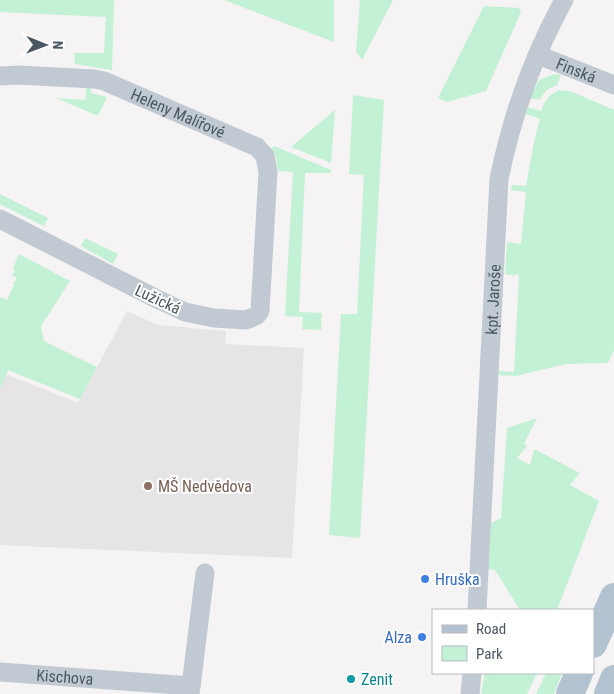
<svg xmlns="http://www.w3.org/2000/svg" width="614" height="694" font-family="'Roboto Condensed',sans-serif">
<style>
.education{fill:#e6e4e5}
.green{fill:#c3f1d5}
.lines{fill:none;stroke-linecap:round;stroke-linejoin:round}
.street{stroke:#c1cad2;stroke-width:19}
.primary{stroke:#b3c2d1;stroke-width:28}
.education-dot{fill:#8d6e63;stroke:#fff;stroke-width:2}
.shop-dot{fill:#3f7fe0;stroke:#fff;stroke-width:2}
.culture-dot{fill:#0f9aa8;stroke:#fff;stroke-width:2}
.labels{text-anchor:middle;stroke-width:4;stroke-linejoin:round;paint-order:stroke}
.street-label{font-size:16px;fill:#4a5661;stroke:#fff}
.education-label{font-size:16px;fill:#785e54;stroke:#fff;text-anchor:start}
.shop-label{font-size:16px;fill:#366cbe;stroke:#fff;text-anchor:start}
.culture-label{font-size:16px;fill:#0d838f;stroke:#fff;text-anchor:start}
</style>
<rect width="100%" height="100%" fill="#f5f3f3"/>
<!-- education -->
<polygon class="education" points="127,311 158,325 226,331 225,344 304,348 292,558 0,545 0,388 6,374 78,403"/>
<!-- green -->
<g class="green">
<polygon points="0,0 114,0 112,70 75,64 74,53 104,53 106,17 0,12"/>
<polygon points="224,0 334,0 334,42"/>
<polygon points="360,0 393,0 362,60 356,52"/>
<polygon points="484,6 519,8 521,12 486,91 447,102 438,98"/>
<polygon points="554,74 561,75 557,85 548,89 539,100 529,98 539,80"/>
<polygon points="87,84 91,84 91,93 107,97 98,116 56,98 85,100"/>
<path d="M559,90L570,91L614,110V350L608,363L566,364L516,376L499,375V371L514,372L519,275L515,274V276L505,274L507,242L521,244L526,192L511,190L512,185L526,186L534,142L540,119L526,114L525,112L526,107L541,111C544,101 550,94 559,90Z"/>
<polygon points="353,95 384,100 360,538 329,535 341,314 357,314 364,175 349,174"/>
<polygon points="335,110 331,163 291,147"/>
<polygon points="274,146 331,170 331,173 305,173 299,312 322,313 321,330 302,329 303,317 285,316 293,172 278,171 276,157 271,149"/>
<polygon points="0,194 48,218 44,226 0,204"/>
<polygon points="85,238 118,254 113,264 81,246"/>
<polygon points="19,254 70,281 41,326 44,341 97,367 80,399 8,370 0,389 0,297 7,300 14,285 13,284 17,278 12,275 15,270 13,268"/>
<polygon points="537,418 524,444 527,446 517,458 530,465 534,449 580,473 570,485 599,501 557,610 520,610 495,570 488,569 491,523 501,518 507,428"/>
<polygon points="485,673 537,673 527,694 481,694"/>
<polygon points="546,673 562,673 554,694 536,694"/>
</g>
<g class="lines">
<!-- street -->
<g class="street">
<path id="s1" d="M538,55L614,85"/>
<path id="s2" d="M0,76L19,75L94,79L104,81L257,147L265,156L268,172L260,311L256,316L246,320L214,318L185,312L155,298L0,219"/>
<path id="s3" d="M477,610L499,179C512,116 533,56 564,0"/>
<path id="s4" d="M0,672L191,686"/>
<polyline points="190,694 205,573"/>
<polyline points="470,694 472,673"/>
</g>
<!-- primary -->
<g class="primary">
<polyline points="593,644 614,597"/>
<polyline points="570,694 579,673"/>
<polyline points="608,694 614,679"/>
</g>
</g>
<!-- markers -->
<circle class="education-dot" cx="148" cy="486" r="5"/>
<g class="shop-dot">
<circle cx="425" cy="579" r="5"/>
<circle cx="422" cy="637" r="5"/>
</g>
<circle class="culture-dot" cx="351" cy="679" r="5"/>
<g class="labels">
<!-- street labels -->
<g class="street-label">
<text dy="6" stroke="none"><textPath href="#s1" startOffset="41">Finská</textPath></text>
<text dy="6" stroke="none"><textPath href="#s2" startOffset="185">Heleny Malířové</textPath></text>
<text transform="translate(158 299) rotate(25)" y="6">Lužická</text>
<text dy="6" stroke="none"><textPath href="#s3" startOffset="311">kpt. Jaroše</textPath></text>
<text dy="6" stroke="none"><textPath href="#s4" startOffset="65">Kischova</textPath></text>
</g>
<!-- education labels -->
<g class="education-label">
<text x="158" y="492">MŠ Nedvědova</text>
</g>
<!-- shop labels -->
<g class="shop-label">
<text x="435" y="585">Hruška</text>
<text x="412" y="643" text-anchor="end">Alza</text>
</g>
<!-- culture labels -->
<g class="culture-label">
<text x="361" y="685">Zenit</text>
</g>
</g>
<!-- legend -->
<rect x="432" y="609" width="162" height="65" fill="#ffffff" stroke="#b7bbc0"/>
<rect x="442" y="625" width="25" height="8" fill="#b3c2d1" stroke="#b7bbc0"/>
<text x="476" y="634" font-size="15" fill="#4a5661">Road</text>
<rect x="442" y="646" width="25" height="15" fill="#c3f1d5" stroke="#b7bbc0"/>
<text x="476" y="659" font-size="15" fill="#4a5661">Park</text>
<!-- north arrow -->
<g transform="translate(45 45) rotate(91)" stroke="#ffffff" stroke-width="4" paint-order="stroke">
<path d="M0-4L9 19L0 12L-9 19Z" fill="#4a5661"/>
<text y="-8" font-size="14" font-weight="bold" text-anchor="middle" fill="#4a5661">N</text>
</g>
</svg>
